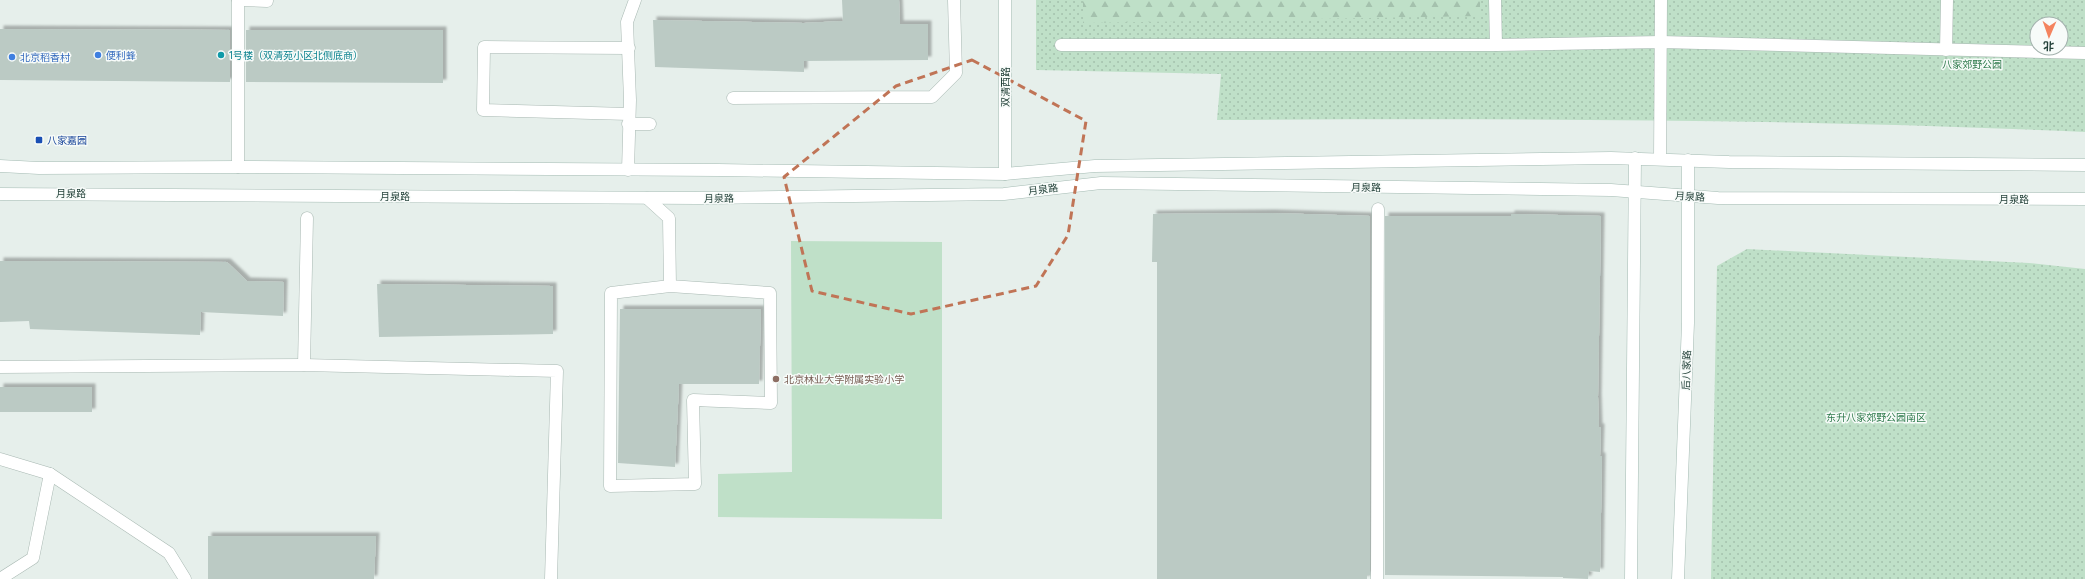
<svg xmlns="http://www.w3.org/2000/svg" width="2085" height="579" font-family="'Fira Sans Condensed','Noto Sans SC',sans-serif">
<style>
.green{fill:url(#green-dots);fill-rule:evenodd}
.forest{fill:url(#forest-firs)}
.pitch{fill:#bfe0c8}
.building{fill:#bbcac4;filter:url(#shadow)}
.lines{fill:none;stroke-linecap:round;stroke-linejoin:round}
.lane-casing{stroke:#a8b8b2;stroke-width:13}
.street-casing{stroke:#a8b8b2;stroke-width:13}
.secondary-casing{stroke:#a4bbb3;stroke-width:13}
.lane{stroke:#fff;stroke-width:12}
.street{stroke:#fff;stroke-width:12}
.secondary{stroke:#fff;stroke-width:12}
.marked{fill:none;stroke:#c07456;stroke-width:3;stroke-dasharray:8 5;stroke-linejoin:round}
.shop-dot{fill:#3f7fe0;stroke:#f7fbf9;stroke-width:1.5}
.culture-dot{fill:#0f9aa8;stroke:#f7fbf9;stroke-width:1.5}
.transit-dot{fill:#1a4fb4;stroke:#f7fbf9;stroke-width:1.5}
.education-dot{fill:#8d6e63;stroke:#f7fbf9;stroke-width:1.5}
.labels{text-anchor:middle;stroke-width:3;stroke-linejoin:round;paint-order:stroke}
.shop-label{font-size:10px;fill:#366cbe;stroke:#f7fbf9;text-anchor:start}
.culture-label{font-size:10px;fill:#0d838f;stroke:#f7fbf9;text-anchor:start}
.park-label{font-size:10px;fill:#2d7a4b;stroke:#f7fbf9}
.street-label{font-size:10px;fill:#24423a;stroke:#f7fbf9}
.transit-label{font-size:10px;fill:#164399;stroke:#f7fbf9;text-anchor:start}
.education-label{font-size:10px;fill:#785e54;stroke:#f7fbf9;text-anchor:start}
</style>
<defs>
<pattern id="green-dots" width="8" height="8" patternUnits="userSpaceOnUse"><rect width="8" height="8" fill="#bfe0c8"/><path d="M2 2h.1M6 6h.1" fill="none" stroke="#a4c1ad" stroke-width="1.8" stroke-linecap="round"/></pattern>
<pattern id="forest-firs" width="22" height="20" patternUnits="userSpaceOnUse"><rect width="22" height="20" fill="#bfe0c8"/><path d="M5 1l3.5 6h-7zM16 11l3.5 6h-7z" fill="#a4c1ad"/></pattern>
<filter id="shadow"><feDropShadow dx="3.5" dy="-3.5" stdDeviation="1" flood-color="#0004"/></filter>
</defs>
<rect width="100%" height="100%" fill="#e6efeb"/>
<!-- green -->
<g class="green">
<path d="M1036,0H2085V132C1796,119 1507,118 1217,120L1221,74L1036,70ZM2037,24H2061V48H2037Z"/>
<polygon points="1747,249 2029,263 2085,269 2085,579 1711,579 1717,266"/>
</g>
<!-- forest -->
<polygon class="forest" points="1083,0 1480,0 1480,16 1083,23"/>
<!-- pitch -->
<polygon class="pitch" points="791,241 942,242 942,519 718,517 718,474 792,472"/>
<!-- building -->
<g class="building">
<polygon points="842,0 899,0 900,24 928,24 928,60 804,61 804,72 655,67 653,20 804,23 843,21"/>
<polygon points="0,29 230,30 230,82 0,80"/>
<polygon points="246,30 443,30 443,83 246,82"/>
<polygon points="1272,213 1370,216 1370,575 1367,575 1367,579 1157,579 1157,262 1152,262 1153,214"/>
<polygon points="1511,214 1601,216 1598,397 1599,427 1601,427 1600,456 1602,456 1600,572 1589,571 1588,579 1563,578 1563,577 1385,575 1385,216 1511,216"/>
<polygon points="0,261 227,262 247,281 284,282 283,316 201,312 200,335 30,329 29,321 0,322"/>
<polygon points="377,284 553,286 553,334 379,337"/>
<polygon points="620,309 761,309 759,384 679,384 675,467 618,463"/>
<rect x="0" y="387" width="92" height="25"/>
<polygon points="208,536 376,536 374,579 208,579"/>
</g>
<g class="lines">
<!-- lane casing -->
<g class="lane-casing">
<g id="lane">
<polyline points="238,0 267,1"/>
<polyline points="1061,45 1496,45 1495,0"/>
<polyline points="629,48 484,47 483,110 629,114"/>
<polyline points="1946,50 1947,0"/>
<polyline points="733,98 932,97 956,73 954,0"/>
<polyline points="628,124 650,124"/>
<polyline points="1660,159 1661,0"/>
</g>
</g>
<!-- street casing -->
<g class="street-casing">
<g id="street">
<polyline points="238,0 238,167"/>
<polyline points="1496,45 1661,42 2085,53"/>
<polyline points="628,170 630,100 627,22 635,0"/>
<polyline points="647,198 669,218 670,286 770,293 771,403 693,400 695,484 610,486 611,293 670,286"/>
<polyline points="304,365 307,218"/>
<polyline points="0,367 304,365 557,371 551,579"/>
<polyline points="0,459 50,474 169,553 185,579"/>
<polyline points="0,579 33,558 50,474"/>
<polyline points="1377,579 1378,209"/>
</g>
</g>
<!-- secondary casing -->
<g class="secondary-casing">
<g id="secondary">
<polyline points="0,166 39,168 238,167 718,170 1005,174 1095,166 1611,158 1729,162 2085,165"/>
<polyline points="1005,174 1005,0"/>
<polyline points="0,194 699,198 1004,194 1101,183 1611,190 1718,198 2085,199"/>
<polyline points="1631,579 1635,158"/>
<polyline points="1678,579 1688,323 1688,160"/>
</g>
</g>
<!-- lane -->
<use href="#lane" class="lane"/>
<!-- street -->
<use href="#street" class="street"/>
<!-- secondary -->
<use href="#secondary" class="secondary"/>
</g>
<!-- marked area -->
<path class="marked" d="M972,60L1086,121L1068,235L1036,286L911,314L812,291L784,177L896,86Z"/>
<!-- markers -->
<g class="shop-dot">
<circle cx="98" cy="55" r="4"/>
<circle cx="12" cy="57" r="4"/>
</g>
<circle class="culture-dot" cx="221" cy="55" r="4"/>
<rect class="transit-dot" x="35" y="136" width="8" height="8" rx="2"/>
<circle class="education-dot" cx="776" cy="379" r="4"/>
<g class="labels">
<!-- shop labels -->
<g class="shop-label">
<text x="106" y="59">便利蜂</text>
<text x="20" y="61">北京稻香村</text>
</g>
<!-- culture labels -->
<g class="culture-label">
<text x="229" y="59">1号楼（双清苑小区北侧底商）</text>
</g>
<!-- park labels -->
<g class="park-label">
<text x="1972" y="68">八家郊野公园</text>
<text x="1876" y="421">东升八家郊野公园南区</text>
</g>
<!-- street labels -->
<g class="street-label">
<text transform="translate(1005 87) rotate(-90)" y="4">双清西路</text>
<text transform="translate(1366 187) rotate(1)" y="4">月泉路</text>
<text transform="translate(1043 189) rotate(-7)" y="4">月泉路</text>
<text x="71" y="197">月泉路</text>
<text x="395" y="200">月泉路</text>
<text transform="translate(1690 196) rotate(4)" y="4">月泉路</text>
<text transform="translate(719 198) rotate(-1)" y="4">月泉路</text>
<text x="2014" y="203">月泉路</text>
<text transform="translate(1686 370) rotate(-88)" y="4">后八家路</text>
</g>
<!-- transit labels -->
<g class="transit-label">
<text x="47" y="144">八家嘉园</text>
</g>
<!-- education labels -->
<g class="education-label">
<text x="784" y="383">北京林业大学附属实验小学</text>
</g>
</g>
<!-- north arrow -->
<g transform="translate(2049 36) rotate(182)"><circle r="19" fill="#f7fbf9" stroke="#a3b1ad"/>
<path d="M0-3L7 15L0 10L-7 15Z" fill="#f4845f"/>
<text y="-6" font-size="11" font-weight="bold" text-anchor="middle" fill="#24423a">北</text>
</g>
</svg>
